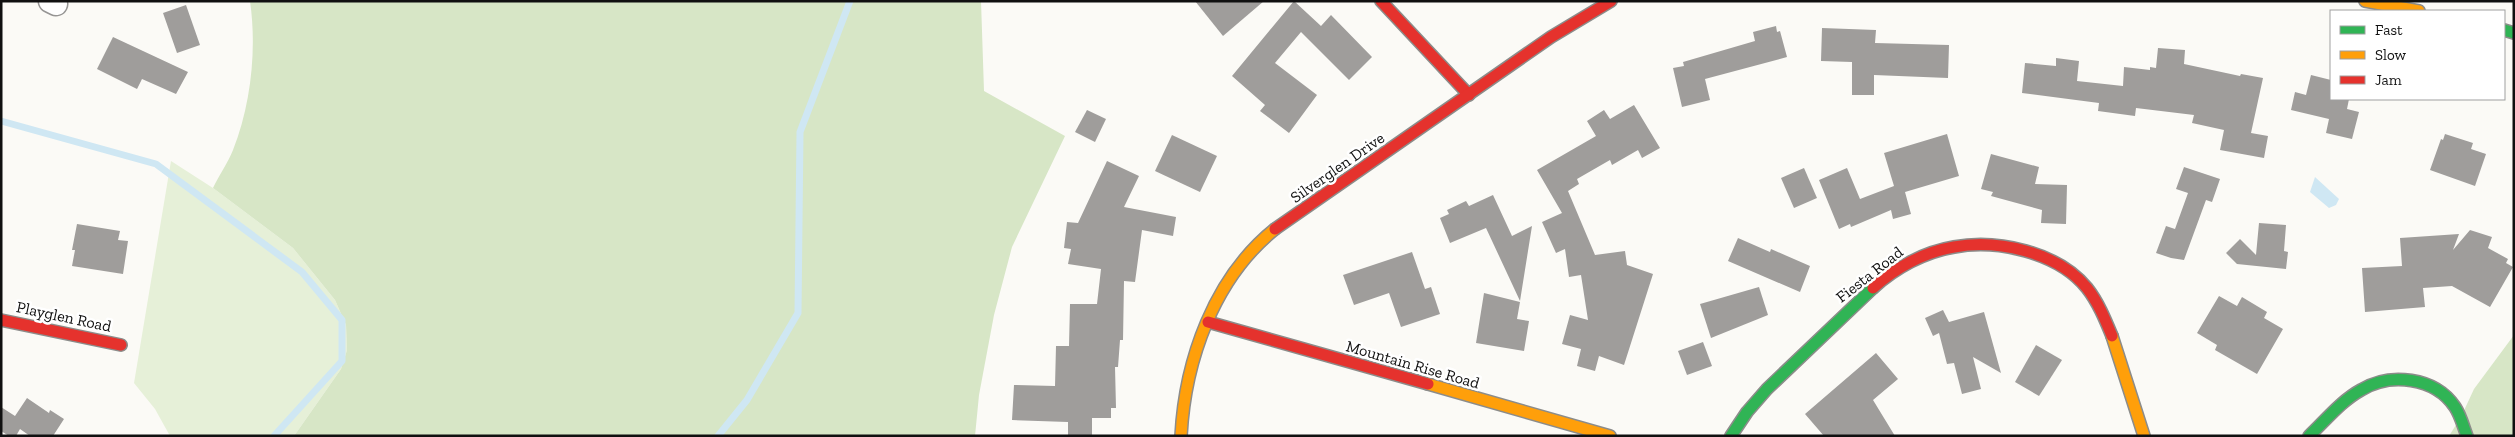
<svg xmlns="http://www.w3.org/2000/svg" width="2515" height="437" font-family="'Zilla Slab',serif">
<style>
.green{fill:#e6f0d8}
.forest{fill:#d7e6c6}
.water{fill:#cfe7f3}
.lines{fill:none;stroke-linecap:round;stroke-linejoin:round}
.stream{stroke:#cfe7f3;stroke-width:7}
.building{fill:#9f9d9b}
.street-casing{stroke:#969594;stroke-width:25}
.fast-casing{stroke:#8c8c8a;stroke-width:14}
.slow-casing{stroke:#8c8c8a;stroke-width:14}
.jam-casing{stroke:#8c8c8a;stroke-width:14}
.street{stroke:#fefefe;stroke-width:22}
.fast{stroke:#30b455;stroke-width:11}
.slow{stroke:#ff9f0a;stroke-width:11}
.jam{stroke:#e5322d;stroke-width:11}
.labels{text-anchor:middle;stroke-width:5;stroke-linejoin:round;paint-order:stroke}
.street-label{font-size:16px;fill:#101010;stroke:#fff}
</style>
<rect width="100%" height="100%" fill="#fbfaf6"/>
<!-- green -->
<polygon class="green" points="171,161 213,188 293,248 335,300 346,325 347,350 341,369 294,436 170,436 155,409 134,383"/>
<!-- forest -->
<g class="forest">
<path d="M250,1H981L984,91L1065,136L1012,247L994,315L979,395L975,436H294L341,369L347,350L346,325L335,300L293,248L213,188C219,175 228,163 233,150C251,105 257,49 250,1Z"/>
<polygon points="2514,335 2514,436 2449,436 2461,417 2474,389"/>
</g>
<!-- water -->
<polygon class="water" points="2315,177 2339,199 2336,205 2329,208 2310,192"/>
<g class="lines">
<!-- stream -->
<g class="stream">
<polyline points="1,121 156,164 302,272 342,320 342,361 274,436"/>
<polyline points="718,436 747,400 798,313 800,132 850,1"/>
</g>
</g>
<!-- building -->
<g class="building">
<polygon points="1195,1 1264,1 1223,36"/>
<polygon points="1294,1 1321,26 1331,15 1372,57 1349,80 1301,32 1275,63 1317,95 1289,133 1260,111 1265,105 1232,76"/>
<polygon points="186,5 200,45 177,53 163,13"/>
<polygon points="1776,26 1777,32 1780,31 1787,57 1705,79 1710,100 1682,107 1673,68 1684,66 1683,62 1755,41 1753,32"/>
<polygon points="1822,28 1876,30 1875,43 1949,45 1948,78 1874,75 1874,95 1852,95 1852,62 1821,61"/>
<polygon points="113,37 188,72 176,94 142,79 137,89 97,69"/>
<polygon points="2158,48 2185,50 2184,64 2240,76 2241,74 2263,78 2251,133 2268,136 2264,158 2220,150 2224,130 2192,123 2194,115 2136,108 2135,116 2098,111 2099,103 2022,93 2025,63 2056,66 2056,58 2079,61 2077,81 2123,86 2124,67 2150,70 2150,67 2156,68"/>
<polygon points="2311,75 2331,80 2331,99 2349,99 2347,109 2359,112 2352,139 2326,133 2329,119 2291,110 2295,92 2306,95"/>
<polygon points="1634,105 1660,148 1642,158 1638,150 1612,165 1610,160 1577,179 1579,184 1568,191 1595,255 1625,251 1627,265 1653,274 1624,365 1599,356 1595,371 1577,366 1581,349 1562,344 1570,315 1588,320 1581,275 1569,277 1565,249 1556,253 1542,222 1562,213 1537,170 1596,136 1587,121 1604,110 1610,119"/>
<polygon points="1087,110 1106,119 1095,142 1075,132"/>
<polygon points="1947,134 1959,176 1905,192 1911,214 1893,219 1891,210 1851,227 1850,224 1839,229 1819,180 1847,168 1860,199 1894,186 1884,153"/>
<polygon points="2445,134 2473,143 2471,149 2486,154 2475,186 2430,170 2441,139 2443,140"/>
<polygon points="1172,135 1217,156 1200,192 1155,171"/>
<polygon points="1991,154 2039,167 2035,184 2067,185 2066,224 2041,223 2042,210 1991,196 1993,192 1981,189"/>
<polygon points="1107,161 1139,176 1124,207 1176,217 1173,236 1142,230 1135,282 1124,281 1123,340 1120,340 1118,367 1115,367 1116,408 1111,408 1111,418 1092,418 1092,436 1068,436 1068,422 1012,420 1014,385 1055,386 1056,346 1069,346 1070,304 1097,304 1101,269 1068,264 1071,249 1064,248 1067,222 1078,223"/>
<polygon points="2184,167 2220,179 2212,202 2206,200 2184,260 2171,258 2156,253 2166,226 2175,229 2188,193 2176,189"/>
<polygon points="1804,168 1817,198 1794,208 1781,178"/>
<polygon points="1493,195 1512,236 1532,226 1520,301 1486,228 1450,243 1440,218 1449,214 1447,210 1466,201 1469,206"/>
<polygon points="2259,223 2286,225 2284,251 2288,252 2286,269 2237,264 2226,253 2240,239 2256,255"/>
<polygon points="77,224 120,231 118,240 128,241 123,274 72,266 75,250 72,250"/>
<polygon points="2470,230 2492,237 2488,248 2508,259 2506,263 2513,267 2490,307 2452,286 2423,288 2425,307 2365,312 2362,268 2402,266 2400,238 2459,234 2453,250"/>
<polygon points="1738,238 1770,252 1771,249 1810,266 1800,292 1728,261"/>
<polygon points="1412,252 1425,289 1431,287 1440,314 1401,327 1389,293 1354,305 1343,275"/>
<polygon points="1759,287 1768,315 1711,338 1700,304"/>
<polygon points="1484,293 1520,302 1517,319 1529,321 1524,351 1476,343"/>
<polygon points="2219,296 2237,306 2242,297 2267,312 2264,318 2283,329 2257,374 2215,350 2217,345 2197,333"/>
<polygon points="1943,310 1949,322 1984,312 2001,373 1973,357 1981,389 1962,394 1954,363 1947,364 1939,333 1933,336 1925,318"/>
<polygon points="1703,342 1712,366 1687,375 1678,351"/>
<polygon points="2036,345 2062,360 2039,396 2015,382"/>
<polygon points="1876,353 1898,379 1873,400 1895,436 1824,436 1805,414"/>
<polygon points="27,398 49,413 50,410 64,419 53,436 30,436 20,429 16,436 9,436 1,431 1,407 15,416"/>
</g>
<g class="lines">
<!-- street casing -->
<g class="street-casing">
<polyline id="street" points="50,1 56,4"/>
</g>
<!-- fast casing -->
<g class="fast-casing">
<g id="fast">
<polyline points="2504,30 2514,33"/>
<polyline points="1731,436 1747,412 1767,389 1873,288"/>
<path d="M2309,436C2326,420 2341,401 2361,390C2390,372 2435,377 2455,407C2461,416 2463,426 2467,436"/>
</g>
</g>
<!-- slow casing -->
<g class="slow-casing">
<g id="slow">
<polyline points="2365,1 2419,11"/>
<polyline points="2112,336 2144,436"/>
<polyline points="1428,384 1610,436"/>
<path d="M1181,436C1185,360 1214,278 1275,229"/>
</g>
</g>
<!-- jam casing -->
<g class="jam-casing">
<g id="jam">
<polyline points="1381,1 1469,95"/>
<polyline points="1275,229 1551,37 1611,1"/>
<path d="M1873,288C1895,268 1924,252 1954,247C1997,239 2058,252 2087,288C2098,302 2105,319 2112,336"/>
<polyline points="1,320 121,345"/>
<polyline points="1208,322 1428,384"/>
</g>
</g>
<!-- street -->
<use href="#street" class="street"/>
<!-- fast -->
<use href="#fast" class="fast"/>
<!-- slow -->
<use href="#slow" class="slow"/>
<!-- jam -->
<use href="#jam" class="jam"/>
</g>
<g class="labels">
<!-- street labels -->
<g class="street-label">
<text transform="translate(1337 167) rotate(-35)" y="6">Silverglen Drive</text>
<text transform="translate(1869 274) rotate(-38)" y="6">Fiesta Road</text>
<text transform="translate(64 316) rotate(12)" y="6">Playglen Road</text>
<text transform="translate(1413 364) rotate(16)" y="6">Mountain Rise Road</text>
</g>
</g>
<!-- border -->
<rect width="2515" height="437" fill="none" stroke="#101010" stroke-width="5"/>
<!-- legend -->
<rect x="2330" y="10" width="175" height="90" fill="#ffffff" stroke="#9f9f9f"/>
<rect x="2340" y="26" width="25" height="8" fill="#30b455" stroke="#9f9f9f"/>
<text x="2375" y="35" font-size="15" fill="#101010">Fast</text>
<rect x="2340" y="51" width="25" height="8" fill="#ff9f0a" stroke="#9f9f9f"/>
<text x="2375" y="60" font-size="15" fill="#101010">Slow</text>
<rect x="2340" y="76" width="25" height="8" fill="#e5322d" stroke="#9f9f9f"/>
<text x="2375" y="85" font-size="15" fill="#101010">Jam</text>
</svg>
